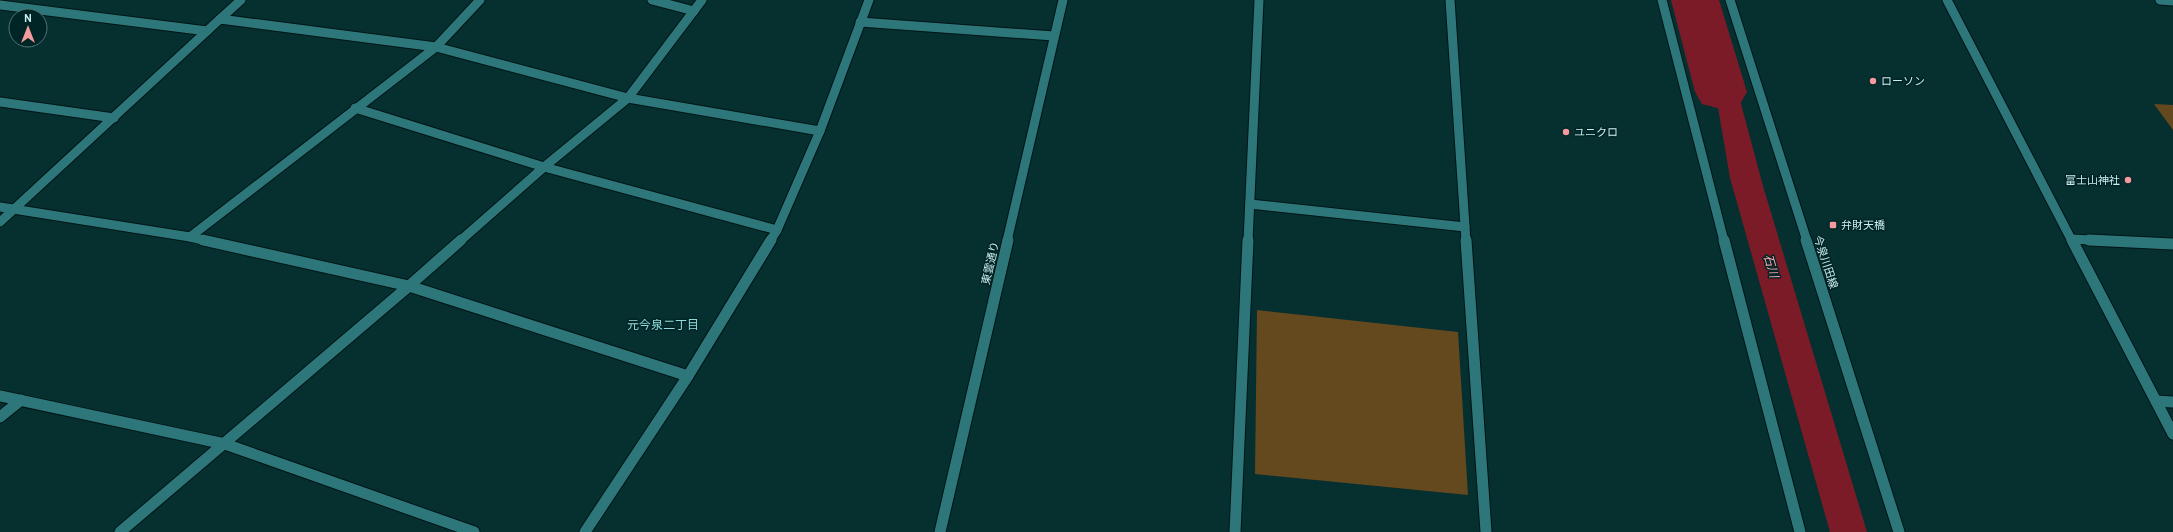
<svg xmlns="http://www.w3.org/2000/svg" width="2173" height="532" font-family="Overpass,'Noto Sans JP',sans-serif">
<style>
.green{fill:#63491d}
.water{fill:#7c1b28}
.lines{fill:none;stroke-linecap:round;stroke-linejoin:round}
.river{fill:#7c1b28;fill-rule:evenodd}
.minor-far1-casing{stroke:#011516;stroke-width:11}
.minor-casing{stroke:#011516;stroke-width:13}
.minor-far1{stroke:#2d777a;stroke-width:9}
.minor{stroke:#2d777a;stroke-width:11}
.poi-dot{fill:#f59b9d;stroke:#002527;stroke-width:1.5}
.labels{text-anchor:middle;stroke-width:3;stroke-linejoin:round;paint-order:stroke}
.poi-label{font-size:11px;fill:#cceeef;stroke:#002527;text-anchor:start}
.street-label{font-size:11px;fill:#cceeef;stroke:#002527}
.water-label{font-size:12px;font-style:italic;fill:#feacad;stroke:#002527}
.neighbourhood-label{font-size:12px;fill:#92dbdd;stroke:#002527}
</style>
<rect width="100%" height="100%" fill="#062f30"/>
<!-- green -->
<g class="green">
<polygon points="2154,104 2173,105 2173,130"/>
<polygon points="1257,310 1458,332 1468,495 1255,474"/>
</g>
<!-- water -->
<polygon class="water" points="1694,11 1717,14 1763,186 1867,532 1830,532 1730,178 1715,90"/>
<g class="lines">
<!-- river -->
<polygon class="river" points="1671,0 1719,0 1747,92 1740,104 1721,109 1702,104 1695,92"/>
<!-- minor-far1 casing -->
<g class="minor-far1-casing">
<g id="minor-far1">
<polyline points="652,0 694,11"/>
<polyline points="1450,0 1466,241"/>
<polyline points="1662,0 1724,241"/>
<polyline points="1730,0 1807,241"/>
<polyline points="1947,0 2072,241"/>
<polyline points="2160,0 2173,1"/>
<polyline points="0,5 207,31"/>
<polyline points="220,19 241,0"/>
<polyline points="860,22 1054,36"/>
<polyline points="0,102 114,118"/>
<polyline points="355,108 544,167 777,230"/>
<polyline points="1250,204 1465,227"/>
<polyline points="0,207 190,237 436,47 480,0"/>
<polyline points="0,222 220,19 436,47 628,98 820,131"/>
<polyline points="190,237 207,241"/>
<polyline points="2072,239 2109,241"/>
<polyline points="460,241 544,167 628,98 702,0"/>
<polyline points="770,241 777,230 820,131 869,0"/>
<polyline points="1007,241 1063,0"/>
<polyline points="1248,241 1259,0"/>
</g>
</g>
<!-- minor casing -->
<g class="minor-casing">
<g id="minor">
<polyline points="1466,240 1486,532"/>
<polyline points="1724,240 1800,532"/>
<polyline points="1806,240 1899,532"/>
<polyline points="2072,240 2173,434"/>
<polyline points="2089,240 2173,244"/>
<polyline points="409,286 688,376 771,240"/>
<polyline points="409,286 461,240"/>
<polyline points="0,396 225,444 474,532"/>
<polyline points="2156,401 2173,402"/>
<polyline points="0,417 21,400"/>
<polyline points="120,532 409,286 203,240"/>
<polyline points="585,532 688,376"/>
<polyline points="940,532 1008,240"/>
<polyline points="1235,532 1248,240"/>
</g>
</g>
<!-- minor-far1 -->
<use href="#minor-far1" class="minor-far1"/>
<!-- minor -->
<use href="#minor" class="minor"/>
</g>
<!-- markers -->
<g class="poi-dot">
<circle cx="1873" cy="81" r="4"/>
<circle cx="1566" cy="132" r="4"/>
<circle cx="2128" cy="180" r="4"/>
<rect x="1829" y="221" width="8" height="8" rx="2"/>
</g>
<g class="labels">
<!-- poi labels -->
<g class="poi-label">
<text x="1881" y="85">ローソン</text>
<text x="1574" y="136">ユニクロ</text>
<text x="2120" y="184" text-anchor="end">富士山神社</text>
<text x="1841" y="229">弁財天橋</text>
</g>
<!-- street labels -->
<g class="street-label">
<text transform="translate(1826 262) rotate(72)" y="4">今泉川田線</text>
<text transform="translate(990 263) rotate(-77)" y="4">東雲通り</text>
</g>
<!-- water labels -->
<g class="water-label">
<text transform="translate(1771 266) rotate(74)" y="4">石川</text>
</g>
<!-- neighbourhood labels -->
<g class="neighbourhood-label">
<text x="663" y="329">元今泉二丁目</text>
</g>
</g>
<!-- north arrow -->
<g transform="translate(28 28)"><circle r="19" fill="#002527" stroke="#527577"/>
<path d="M0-3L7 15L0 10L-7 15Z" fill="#f59b9d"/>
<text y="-6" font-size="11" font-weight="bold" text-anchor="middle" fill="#cceeef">N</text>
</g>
</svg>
